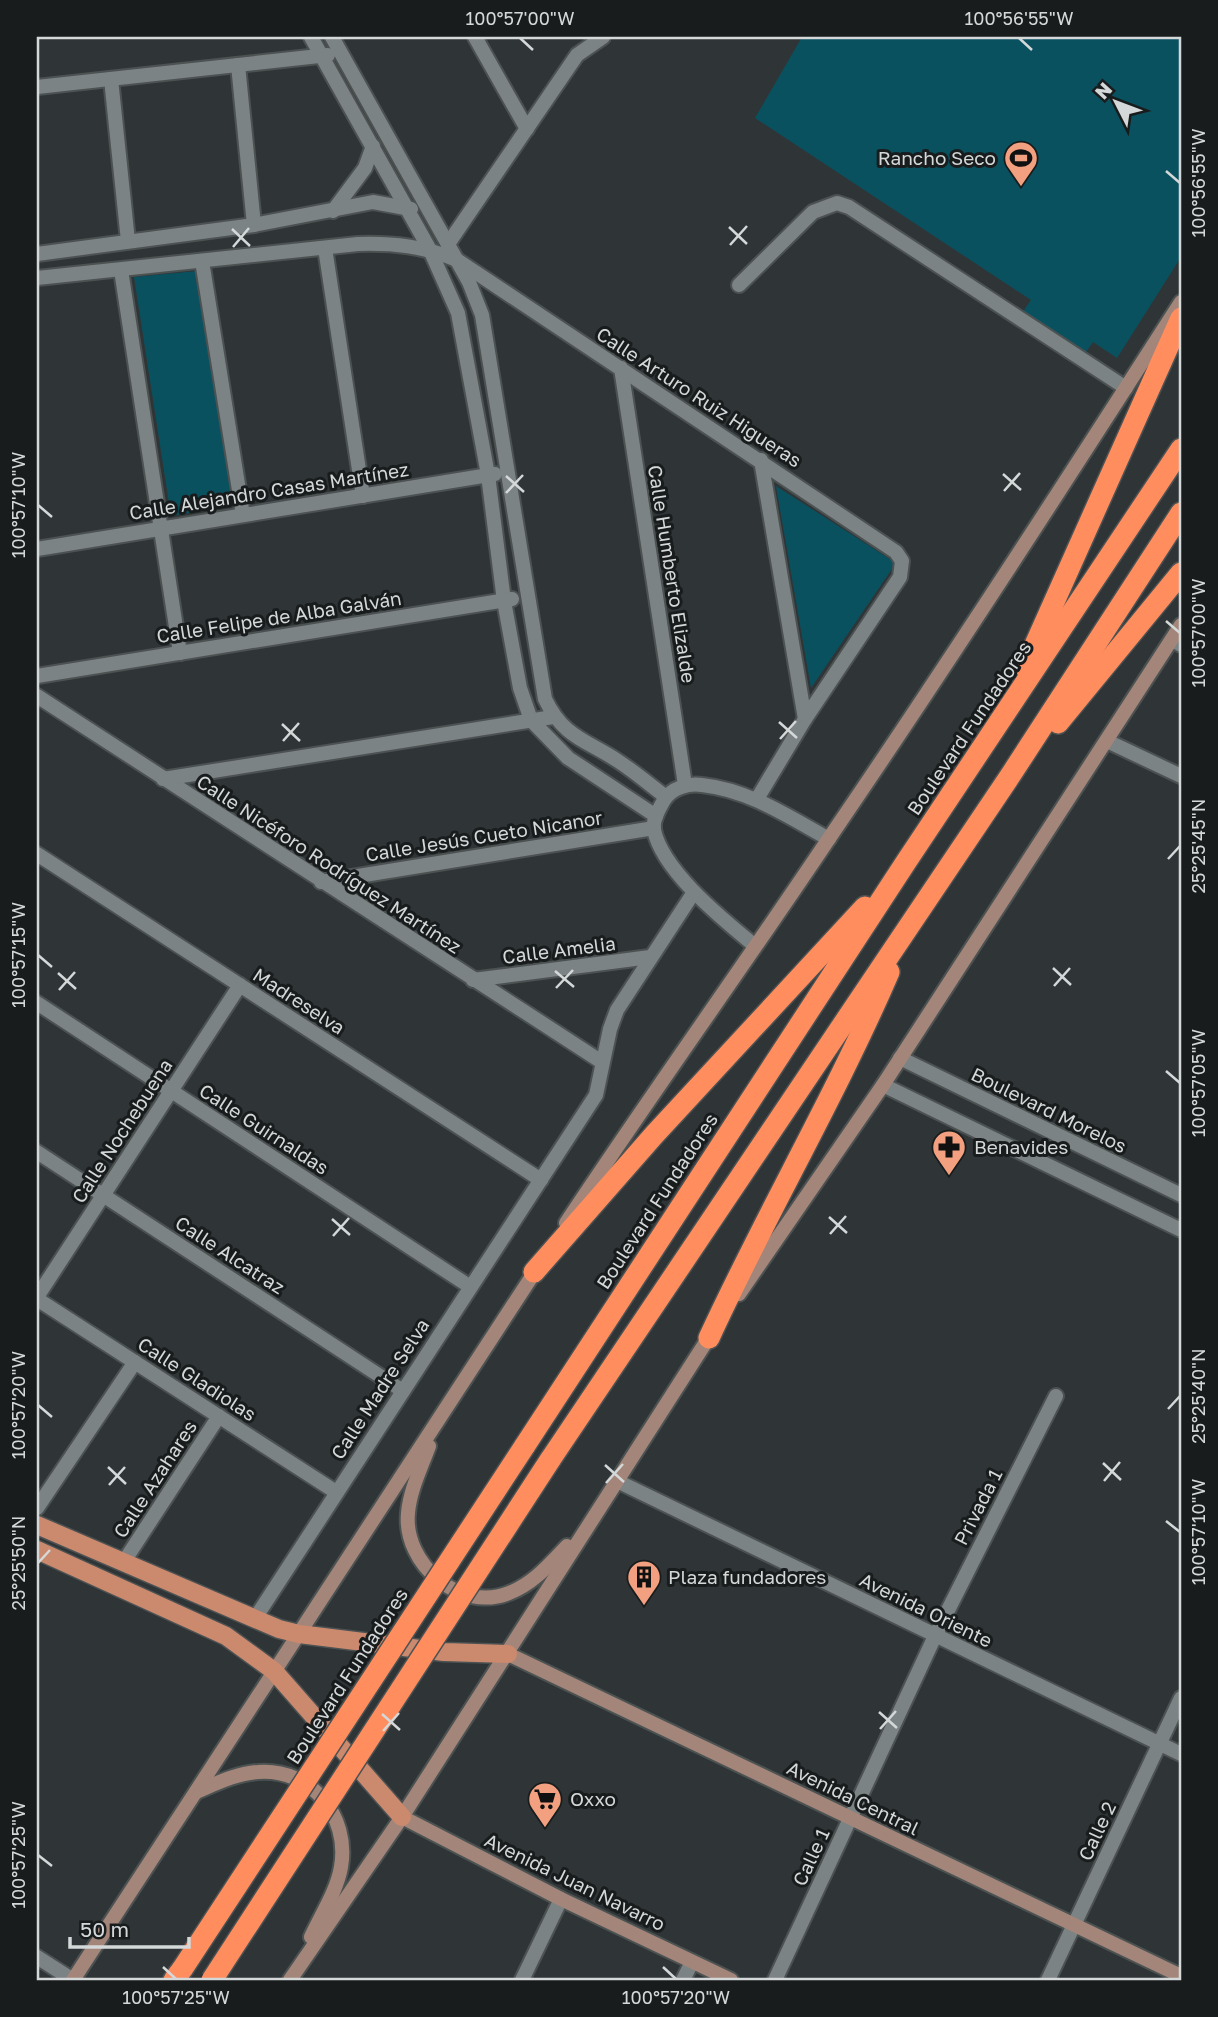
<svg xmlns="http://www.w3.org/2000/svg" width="1218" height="2017" font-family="'Golos Text',sans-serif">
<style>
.green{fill:#0a5160}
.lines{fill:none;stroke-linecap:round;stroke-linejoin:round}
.minor-casing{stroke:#4c5152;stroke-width:18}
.tertiary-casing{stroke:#4c5152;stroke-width:18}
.secondary-casing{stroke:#4c5152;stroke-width:18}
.primary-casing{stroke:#4c5152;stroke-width:21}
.motorway-casing{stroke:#4c5152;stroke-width:24}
.minor{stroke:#7c8385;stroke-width:14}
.tertiary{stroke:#7c8385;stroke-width:14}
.secondary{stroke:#a38679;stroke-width:14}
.primary{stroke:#cb896e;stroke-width:18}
.motorway{stroke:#ff8d5e;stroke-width:21}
.motorway-bridge-casing{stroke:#4c5152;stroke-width:24;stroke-linecap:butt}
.motorway-bridge{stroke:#ff8d5e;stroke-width:21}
.ticks{fill:none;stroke:#d4d8d9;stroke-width:2.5}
.labels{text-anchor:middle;stroke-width:6;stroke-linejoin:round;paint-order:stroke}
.poi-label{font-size:19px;fill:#d4d8d9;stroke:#191c1d;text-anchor:start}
.street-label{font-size:19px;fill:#d4d8d9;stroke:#191c1d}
.neatline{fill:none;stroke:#d4d8d9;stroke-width:2.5}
.ticks-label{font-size:18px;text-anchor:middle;fill:#d4d8d9}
</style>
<rect width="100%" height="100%" fill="#2f3537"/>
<!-- green -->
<g class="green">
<polygon points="802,37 1181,37 1181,257 1117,358 1093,342 1084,355 1022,313 1031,300 755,118"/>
<polygon points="197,271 236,505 171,516 134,277"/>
<polygon points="776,486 896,563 811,688"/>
</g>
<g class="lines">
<!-- minor casing -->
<g class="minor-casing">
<g id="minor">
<polyline points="311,37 430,250 458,313 488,475 504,601 520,688 531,720 568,758 656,816"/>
<path d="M332,37L469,282L482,315L545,699C563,737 586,740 618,761C635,772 650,785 666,797"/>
<polyline points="475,37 527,129"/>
<polyline points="238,65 254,225"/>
<polyline points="111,79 128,241"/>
<polyline points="37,87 328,55"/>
<polyline points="333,211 365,168 373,146"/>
<polyline points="448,244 577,55 603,37"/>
<polyline points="325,248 363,496"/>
<polyline points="37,254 254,225 373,202 411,209"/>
<polyline points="202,261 243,515"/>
<polyline points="121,270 180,653"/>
<path d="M37,278L358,244C393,243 424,246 457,260L896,552L902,561L900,577L805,719L757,799"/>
<polyline points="739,285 813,212 837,203 849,207 1126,388"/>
<polyline points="621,368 685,785"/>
<polyline points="761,460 805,719"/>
<polyline points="37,549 495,474"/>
<polyline points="1172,640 1181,645"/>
<polyline points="37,676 512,599"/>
<polyline points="37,696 602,1062"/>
<polyline points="1107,741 1181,776"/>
<polyline points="163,779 553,717"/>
<polyline points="37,854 541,1180"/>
<polyline points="321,882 654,828"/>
<path d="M755,946C724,920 663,872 654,830C652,820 659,809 664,800C672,788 688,783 702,785C749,790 789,817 829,839"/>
<polyline points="473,980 650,957"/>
<polyline points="37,1003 469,1286"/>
<polyline points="37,1152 403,1391"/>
<polyline points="37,1297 240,985"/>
<polyline points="37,1299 336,1492"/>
<polyline points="617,1481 1181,1754"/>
<polyline points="37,1508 135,1362"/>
<polyline points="123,1563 219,1416"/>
<polyline points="254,1620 596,1095 610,1029 617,1010 694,892"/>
<polyline points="37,1957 73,1980"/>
<polyline points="522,1980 561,1899"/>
<polyline points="683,1980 692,1962"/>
<polyline points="775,1980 935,1636 1056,1396"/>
<polyline points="1048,1980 1181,1698"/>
</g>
</g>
<!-- tertiary casing -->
<g class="tertiary-casing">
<g id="tertiary">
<polyline points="900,1058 1181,1195"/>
<polyline points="883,1085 1181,1230"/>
</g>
</g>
<!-- secondary casing -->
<g class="secondary-casing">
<g id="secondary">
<path d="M566,1223C652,1093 743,967 830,837C950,661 1066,481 1181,302"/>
<polyline points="739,1294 883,1085 1181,625"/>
<path d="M429,1446C421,1468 410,1490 408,1513C403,1564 460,1613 509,1593C533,1584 550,1564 567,1546"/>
<polyline points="508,1654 1181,1976"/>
<path d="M196,1792C215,1784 237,1773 258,1772C311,1768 350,1816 341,1867C337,1891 321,1915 311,1937"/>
<polyline points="402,1817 561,1899 731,1980"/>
<polyline points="73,1980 538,1267"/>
<polyline points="290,1980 402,1817 713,1331"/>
</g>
</g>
<!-- primary casing -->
<g class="primary-casing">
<g id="primary">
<polyline points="37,1525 279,1629 299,1634 444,1652 508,1654"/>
<polyline points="37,1550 226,1636 274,1671 402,1817"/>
</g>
</g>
<!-- motorway casing -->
<g class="motorway-casing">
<g id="motorway">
<polyline points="1025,667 1181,318"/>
<polyline points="1058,723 1181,573"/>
<polyline points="534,1272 654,1135 865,907"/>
<path d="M709,1338C766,1214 835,1097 889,972"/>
<polyline points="524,1447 906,862 1181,449"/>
<polyline points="550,1460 1012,773 1181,513"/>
<polyline points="174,1980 183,1968"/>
</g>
</g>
<!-- minor -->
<use href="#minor" class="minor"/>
<!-- tertiary -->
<use href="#tertiary" class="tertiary"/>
<!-- secondary -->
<use href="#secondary" class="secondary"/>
<!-- primary -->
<use href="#primary" class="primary"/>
<!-- motorway -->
<use href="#motorway" class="motorway"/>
<!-- motorway-bridge casing -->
<g class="motorway-bridge-casing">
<g id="motorway-bridge">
<polyline points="183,1968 524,1447"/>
<polyline points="212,1980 550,1460"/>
</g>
</g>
<!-- motorway-bridge -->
<use href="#motorway-bridge" class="motorway-bridge"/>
</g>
<!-- ticks -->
<path class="ticks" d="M520,38L533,50M1019,38L1032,50M1166,171L1180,183M729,227L747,244M232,229L250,246M730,245L747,226M233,247L249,228M1003,474L1021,490M506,476L524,492M1004,491L1020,473M506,493L523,475M38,505L52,517M1166,621L1180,633M779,722L797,738M282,724L300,741M780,739L796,721M283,741L299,723M1168,859L1180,846M38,955L52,967M1053,968L1071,985M555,971L574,987M58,973L76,989M1054,986L1070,968M556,988L573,970M59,990L75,972M1166,1071L1180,1083M829,1217L847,1233M332,1219L350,1235M830,1234L846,1216M333,1236L349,1218M38,1405L52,1417M1168,1409L1180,1396M1103,1463L1121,1480M605,1465L624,1482M108,1467L126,1484M1104,1481L1120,1462M606,1483L623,1464M109,1485L125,1467M1166,1521L1180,1532M38,1563L50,1550M879,1712L897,1728M382,1714L400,1730M880,1729L896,1711M383,1731L399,1713M38,1855L52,1866M163,1967L176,1979M663,1967L676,1979"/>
<!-- icons -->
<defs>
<g id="stadium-pin" transform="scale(1.75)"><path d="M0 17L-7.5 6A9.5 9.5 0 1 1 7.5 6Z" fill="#f2a07f" stroke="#191c1d"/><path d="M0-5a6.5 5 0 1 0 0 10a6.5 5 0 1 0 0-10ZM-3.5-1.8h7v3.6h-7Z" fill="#111"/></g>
<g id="pharmacy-pin" transform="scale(1.75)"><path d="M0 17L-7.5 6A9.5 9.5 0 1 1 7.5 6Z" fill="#f2a07f" stroke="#191c1d"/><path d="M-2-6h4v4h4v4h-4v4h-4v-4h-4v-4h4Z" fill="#111"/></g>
<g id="building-pin" transform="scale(1.75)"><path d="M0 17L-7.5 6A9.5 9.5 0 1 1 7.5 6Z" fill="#f2a07f" stroke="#191c1d"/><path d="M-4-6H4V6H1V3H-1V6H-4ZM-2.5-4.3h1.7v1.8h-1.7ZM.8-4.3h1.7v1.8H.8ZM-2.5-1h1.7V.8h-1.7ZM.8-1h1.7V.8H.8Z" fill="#111"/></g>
<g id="supermarket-pin" transform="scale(1.75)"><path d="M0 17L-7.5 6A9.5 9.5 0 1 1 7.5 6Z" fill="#f2a07f" stroke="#191c1d"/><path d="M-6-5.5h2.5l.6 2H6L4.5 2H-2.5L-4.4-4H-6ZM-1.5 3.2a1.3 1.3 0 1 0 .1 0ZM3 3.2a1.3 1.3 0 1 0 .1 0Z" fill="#111"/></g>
</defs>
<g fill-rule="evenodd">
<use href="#stadium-pin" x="1021" y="158"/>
<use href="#pharmacy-pin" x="949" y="1147"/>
<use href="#building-pin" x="644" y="1577"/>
<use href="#supermarket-pin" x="545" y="1799"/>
</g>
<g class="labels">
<!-- poi labels -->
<g class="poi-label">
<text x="996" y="165" text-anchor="end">Rancho Seco</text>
<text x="974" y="1154">Benavides</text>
<text x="668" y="1584">Plaza fundadores</text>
<text x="570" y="1806">Oxxo</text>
</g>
<!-- street labels -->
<g class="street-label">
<text transform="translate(699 397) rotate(33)" y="7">Calle Arturo Ruiz Higueras</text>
<text transform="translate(269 491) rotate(-9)" y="7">Calle Alejandro Casas Martínez</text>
<text transform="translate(672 574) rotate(81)" y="7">Calle Humberto Elizalde</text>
<text transform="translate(279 617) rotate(-9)" y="7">Calle Felipe de Alba Galván</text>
<text transform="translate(969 728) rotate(-56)" y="7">Boulevard Fundadores</text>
<text transform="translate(484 836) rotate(-9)" y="7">Calle Jesús Cueto Nicanor</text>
<text transform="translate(329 864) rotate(33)" y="7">Calle Nicéforo Rodríguez Martínez</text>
<text transform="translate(559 950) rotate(-7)" y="7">Calle Amelia</text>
<text transform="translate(299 1001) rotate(33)" y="7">Madreselva</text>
<text transform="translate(1049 1110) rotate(26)" y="7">Boulevard Morelos</text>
<text transform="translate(264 1129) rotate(33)" y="7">Calle Guirnaldas</text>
<text transform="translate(122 1131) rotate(-57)" y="7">Calle Nochebuena</text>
<text transform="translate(657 1201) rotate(-57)" y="7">Boulevard Fundadores</text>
<text transform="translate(230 1255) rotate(33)" y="7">Calle Alcatraz</text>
<text transform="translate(197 1379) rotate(33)" y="7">Calle Gladiolas</text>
<text transform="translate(380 1389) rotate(-57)" y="7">Calle Madre Selva</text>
<text transform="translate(155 1479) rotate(-57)" y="7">Calle Azahares</text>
<text transform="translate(978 1507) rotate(-63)" y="7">Privada 1</text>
<text transform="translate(926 1610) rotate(26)" y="7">Avenida Oriente</text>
<text transform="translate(347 1676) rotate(-57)" y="7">Boulevard Fundadores</text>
<text transform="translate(853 1798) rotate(26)" y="7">Avenida Central</text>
<text transform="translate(1097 1831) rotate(-65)" y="7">Calle 2</text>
<text transform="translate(811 1857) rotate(-65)" y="7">Calle 1</text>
<text transform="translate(575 1882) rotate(26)" y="7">Avenida Juan Navarro</text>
</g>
</g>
<!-- border -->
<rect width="1218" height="2017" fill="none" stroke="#191c1d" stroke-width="77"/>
<!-- north arrow -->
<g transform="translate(1116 102) rotate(312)" stroke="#191c1d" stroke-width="5" paint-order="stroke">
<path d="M0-5L12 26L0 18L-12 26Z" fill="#d4d8d9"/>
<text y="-10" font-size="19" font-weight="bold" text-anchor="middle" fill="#d4d8d9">N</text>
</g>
<!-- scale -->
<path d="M70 1937v10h119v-10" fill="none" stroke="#d4d8d9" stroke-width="3.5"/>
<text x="80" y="1937" font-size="21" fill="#d4d8d9" stroke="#191c1d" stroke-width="5" paint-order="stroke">50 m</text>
<rect x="38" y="38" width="1142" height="1941" class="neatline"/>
<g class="ticks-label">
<text x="520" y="25">100°57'00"W</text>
<text x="1019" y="25">100°56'55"W</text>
<text transform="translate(1199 183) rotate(-90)" y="6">100°56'55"W</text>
<text transform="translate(19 505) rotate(-90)" y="6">100°57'10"W</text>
<text transform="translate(1199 633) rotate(-90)" y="6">100°57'00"W</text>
<text transform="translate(1199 846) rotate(-90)" y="6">25°25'45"N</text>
<text transform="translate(19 955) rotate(-90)" y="6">100°57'15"W</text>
<text transform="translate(1199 1083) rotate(-90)" y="6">100°57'05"W</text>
<text transform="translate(1199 1396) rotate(-90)" y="6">25°25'40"N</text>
<text transform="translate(19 1405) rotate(-90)" y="6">100°57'20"W</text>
<text transform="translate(1199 1532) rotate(-90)" y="6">100°57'10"W</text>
<text transform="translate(19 1563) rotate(-90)" y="6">25°25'50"N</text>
<text transform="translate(19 1855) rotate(-90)" y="6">100°57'25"W</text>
<text x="176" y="2004">100°57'25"W</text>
<text x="676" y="2004">100°57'20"W</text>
</g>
</svg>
